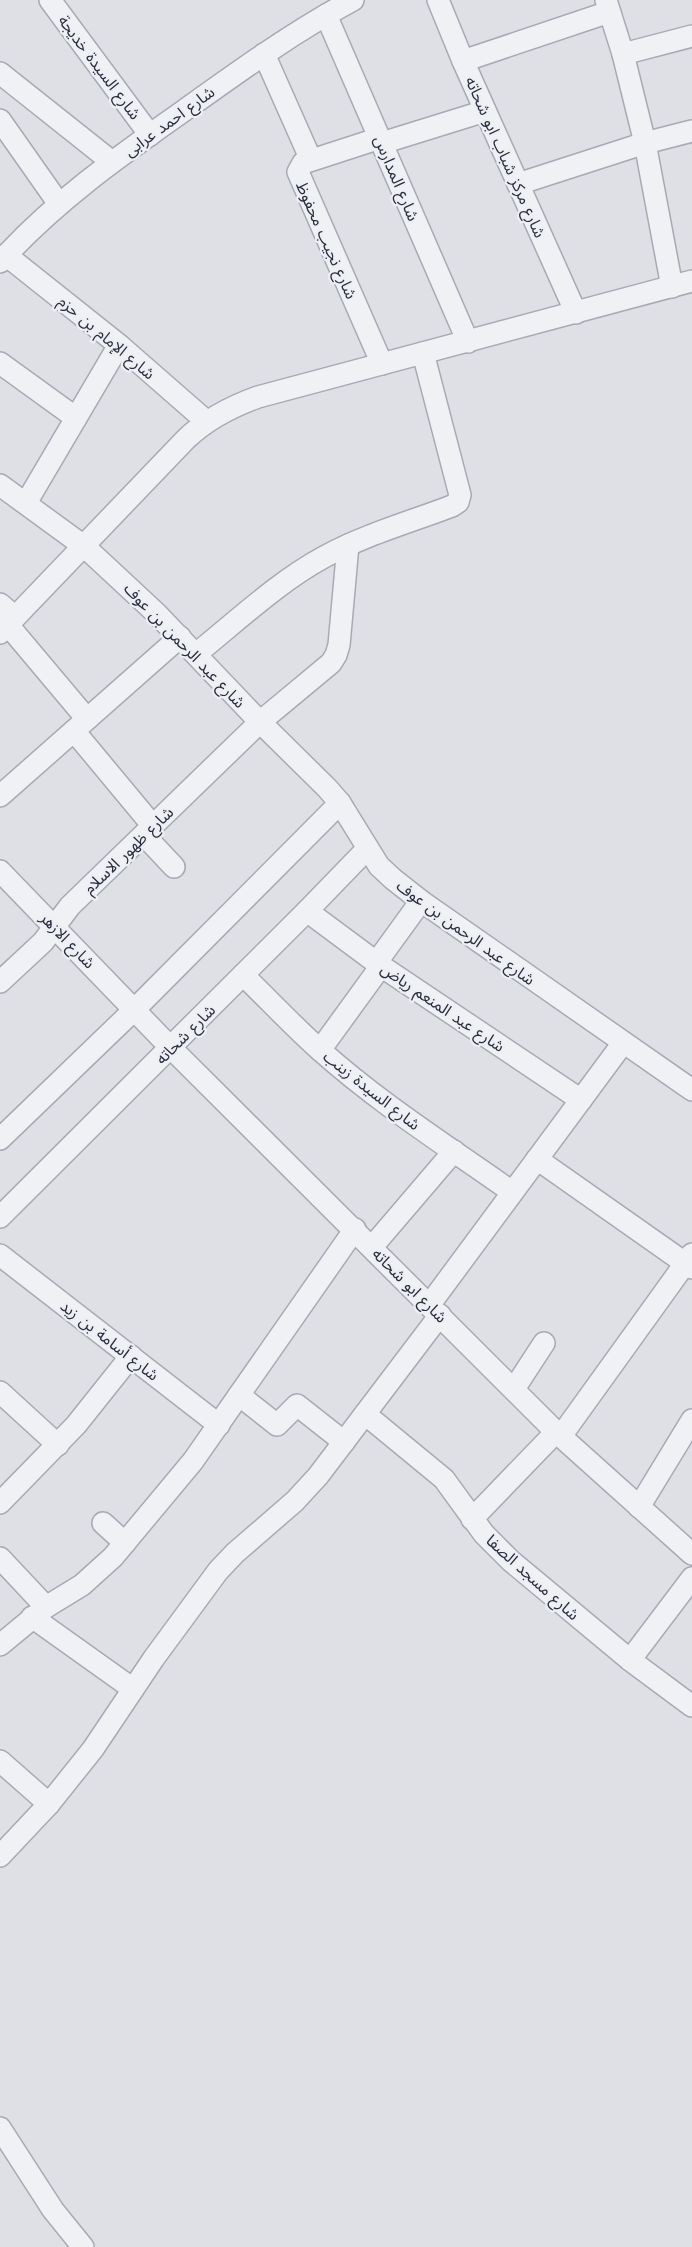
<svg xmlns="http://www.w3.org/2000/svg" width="692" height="2247" font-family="'Work Sans','Noto Sans Arabic',sans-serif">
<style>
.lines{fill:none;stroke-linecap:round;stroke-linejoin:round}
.street-casing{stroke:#a8aab3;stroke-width:24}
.street{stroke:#f0f1f5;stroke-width:21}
.labels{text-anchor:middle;stroke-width:4.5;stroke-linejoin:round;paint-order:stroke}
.street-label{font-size:16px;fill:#292c3b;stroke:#edeff4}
</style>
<rect width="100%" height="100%" fill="#dee0e6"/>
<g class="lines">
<!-- street casing -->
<g class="street-casing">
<g id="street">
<polyline points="50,0 150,135"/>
<polyline points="438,0 463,61 576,313"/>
<polyline points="606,0 623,54 645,143 672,287"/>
<polyline points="326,15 468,342"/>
<polyline points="264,54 311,160"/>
<polyline points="623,54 692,36"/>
<polyline points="463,61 609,12"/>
<polyline points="0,73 112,162"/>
<polyline points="0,120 59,204"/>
<polyline points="380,138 303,163 298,172 382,364"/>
<polyline points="382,143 485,111"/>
<polyline points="518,184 645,143 692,131"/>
<polyline points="6,255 119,345 206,421"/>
<path d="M0,262C53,203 118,157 182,112C238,72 293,32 353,0"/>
<polyline points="0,363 76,418"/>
<polyline points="0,485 85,547 157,614 260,722 327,788 340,803 379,866 393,879 421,901 692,1090"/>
<polyline points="26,503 119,345"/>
<polyline points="0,604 15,617"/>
<polyline points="8,625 87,719"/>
<path d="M0,633L186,439C207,419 230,407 258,397L692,281"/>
<path d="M196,654C237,621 278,582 324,557C364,535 410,522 452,506L458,502L460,495L423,353"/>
<polyline points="74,731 153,826"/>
<polyline points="0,796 180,637"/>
<polyline points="144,835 174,867"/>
<polyline points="0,871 171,1048 556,1432 692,1554"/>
<polyline points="307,911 381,966 581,1100"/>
<polyline points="376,963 421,901"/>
<path d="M243,975C269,1000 293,1026 320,1050C379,1103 447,1146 512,1192"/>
<polyline points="0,982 43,942 70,906 260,722 331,663 336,655 339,645 348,545"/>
<polyline points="320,1050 381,966"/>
<polyline points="0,1139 135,1009 340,803"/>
<polyline points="537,1159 692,1268"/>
<polyline points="0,1217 307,911 367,849"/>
<polyline points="372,1247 454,1151"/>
<polyline points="0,1255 219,1425"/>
<polyline points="430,1304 623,1043"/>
<polyline points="514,1389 544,1343"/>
<polyline points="0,1392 58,1445"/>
<polyline points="239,1395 277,1425 297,1405 344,1442"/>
<polyline points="365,1414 444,1479 484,1534 511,1561 630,1660 692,1706"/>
<polyline points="561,1436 692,1254"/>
<polyline points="0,1503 76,1425 131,1356"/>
<polyline points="639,1507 692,1420"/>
<polyline points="472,1519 556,1432"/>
<polyline points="103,1523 125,1543"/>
<polyline points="0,1558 46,1607"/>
<polyline points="32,1617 133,1689"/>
<polyline points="0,1645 46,1607 82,1585 113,1557 193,1461 355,1229"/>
<polyline points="630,1660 692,1578"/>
<polyline points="0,1761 49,1804"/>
<polyline points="0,1856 49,1804 93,1749 154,1658 218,1571 235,1553 295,1501 318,1476 440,1315"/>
<polyline points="0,2128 53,2210 83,2247"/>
</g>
</g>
<!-- street -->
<use href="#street" class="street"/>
</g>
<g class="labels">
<!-- street labels -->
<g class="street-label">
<text transform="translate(100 67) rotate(53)" y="6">شارع السيدة خديجة</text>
<text transform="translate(169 121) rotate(-36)" y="6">شارع احمد عرابى</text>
<text transform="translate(506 157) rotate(66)" y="6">شارع مركز شباب ابو شحاته</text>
<text transform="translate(397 178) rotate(67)" y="6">شارع المدارس</text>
<text transform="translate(327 240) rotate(66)" y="6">شارع نجيب محفوظ</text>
<text transform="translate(107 337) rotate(40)" y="6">شارع الإمام بن حزم</text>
<text transform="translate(185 645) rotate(46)" y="6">شارع عبد الرحمن بن عوف</text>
<text transform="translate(128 850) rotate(-44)" y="6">شارع ظهور الاسلام</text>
<text transform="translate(466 932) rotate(36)" y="6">شارع عبد الرحمن بن عوف</text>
<text transform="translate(68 940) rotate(46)" y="6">شارع الازهر</text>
<text transform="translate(443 1007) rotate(34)" y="6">شارع عبد المنعم رياض</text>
<text transform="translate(185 1034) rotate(-45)" y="6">شارع شحاته</text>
<text transform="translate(372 1090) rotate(38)" y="6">شارع السيدة زينب</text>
<text transform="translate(410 1285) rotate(45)" y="6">شارع ابو شحاته</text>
<text transform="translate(110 1340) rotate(38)" y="6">شارع أسامة بن زيد</text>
<text transform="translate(533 1577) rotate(42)" y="6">شارع مسجد الصفا</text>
</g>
</g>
</svg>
